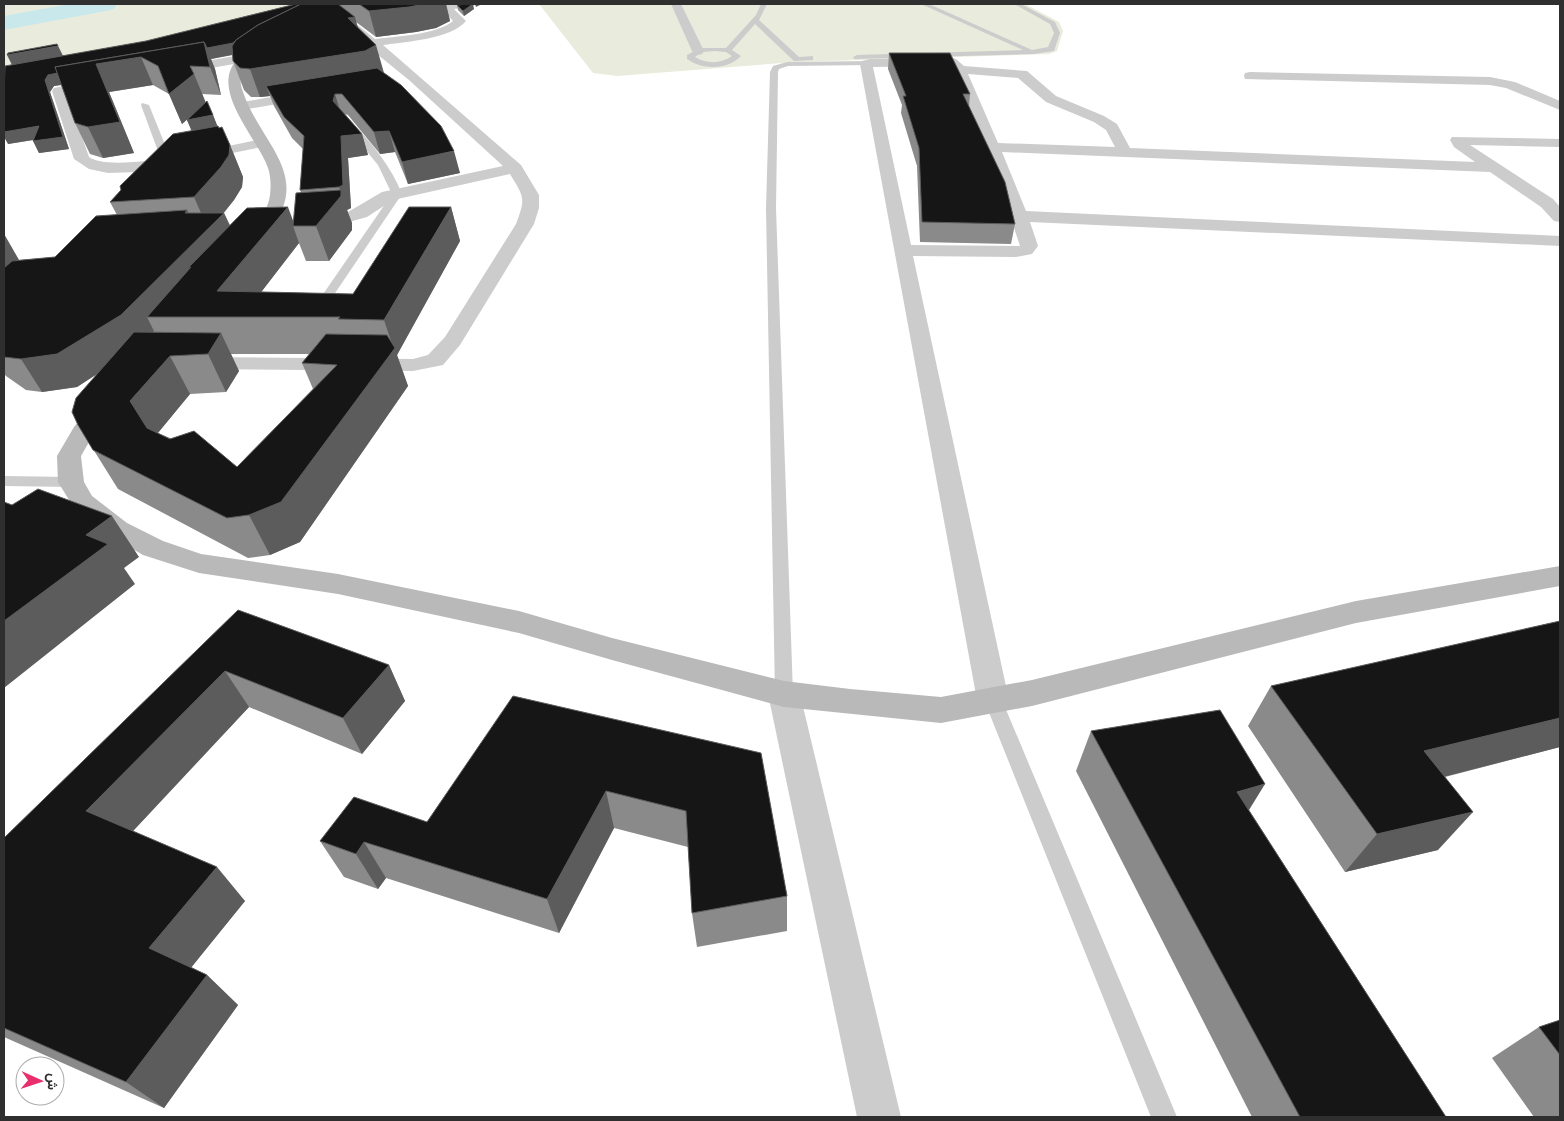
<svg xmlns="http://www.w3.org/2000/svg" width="1564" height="1121" font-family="Signika,Vazirmatn,sans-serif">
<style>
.green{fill:#e9ecdc}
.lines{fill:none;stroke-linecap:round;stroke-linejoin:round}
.river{fill:#c8e8ec;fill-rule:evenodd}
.lane{fill:#ccc;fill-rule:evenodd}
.street{fill:#ccc;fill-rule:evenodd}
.secondary{fill:#b9b9b9;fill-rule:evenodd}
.wall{fill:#8a8a8a;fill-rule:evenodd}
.shaded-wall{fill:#5c5c5c}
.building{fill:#161616;stroke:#5c5c5c}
</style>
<rect width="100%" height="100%" fill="#fff"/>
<!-- green -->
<g class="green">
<polygon points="4,4 309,4 134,50 4,73"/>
<polygon points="539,4 1025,4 1059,22 1063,31 1057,51 1049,54 795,62 617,76 593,73"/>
</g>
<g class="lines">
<!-- river -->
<polygon class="river" points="70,4 117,4 114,9 106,11 4,30 4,16"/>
<!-- lane -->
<g class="lane">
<path d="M761,4H767L759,20L799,57L813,56V60L794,61L755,24L732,50L741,56C728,70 702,70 687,59V55L700,48H726L756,15ZM715,51L726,52L732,56C721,64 706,64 695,57L702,52Z"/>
<polygon points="921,4 929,4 1032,50 1048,47 1054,33 1050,24 1014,4 1021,4 1055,22 1060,33 1054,51 1034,54 854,59 853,57 857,55 1023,50"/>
<polygon points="873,61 874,63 870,65 788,66 779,69 778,72 776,208 793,694 791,699 784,701 777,699 775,694 766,208 770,72 773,66 787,62"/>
<polygon points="142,103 149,105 172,162 170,164 167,165 162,162 141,105"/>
<path d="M346,122H352C372,144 391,166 402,194L327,305L323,306L317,303L392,194L378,165L346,126Z"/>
<polygon points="4,476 71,477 76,479 78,482 76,485 71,487 4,486"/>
<polygon points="993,692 1000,695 1002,700 1177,1117 1151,1117 984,700 986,695"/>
</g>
<!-- street -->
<g class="street">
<path d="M448,4H475L474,6L454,9L466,21C451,39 405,42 383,45L521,165L539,195V208L534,224L460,345L443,365L413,371L198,369L190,368L187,363L190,358L198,357L413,359L428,355L445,337L516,224C526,198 524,197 510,174L393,200L367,217L349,222L313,225L307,224L304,220L307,216L348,212L382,192L503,166L409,80L367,46L344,24L350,21L354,22L375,39C397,36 436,35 453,21L442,9Z"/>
<polygon points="671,4 681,4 704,51 702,54 698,55 692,51"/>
<polygon points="247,54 251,55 253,58 251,61 177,74 171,70 177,66"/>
<path d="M952,58L956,59L964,66L1027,71L1056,96L1104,116L1117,124L1130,148L1475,162L1454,147L1450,140L1452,137L1560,139V147L1470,145L1553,199L1560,207V222L1554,221L1541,207L1490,172L1002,152L1026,211L1560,236V246L1030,222L1038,246L1032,254L1016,257L913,256L1009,700L1004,709L993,713L982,709L977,700L860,64L862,61L870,59ZM949,66L954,71L998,179L1020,246L911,245L873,67ZM968,74L1018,78L1046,102L1094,122L1106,130L1115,147L998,143Z"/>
<polygon points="1250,72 1490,77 1515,82 1560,101 1560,110 1506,88 1490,85 1245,79 1244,76 1245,73"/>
<path d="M100,79L107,83L105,86L67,94L89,157C114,175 228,145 262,139L267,140L269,143L267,146L262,147L138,172L108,173L89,169L74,159L52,91L54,88Z"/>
<polygon points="307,91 314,95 312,98 242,110 235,106 242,102"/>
<polygon points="784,681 795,685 800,694 901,1117 857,1117 768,694 773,685"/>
</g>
<!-- secondary -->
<g class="secondary">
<path d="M265,42L271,46L269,49C261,53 249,58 244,66C239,74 240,84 243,92C260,143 314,176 269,230C262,238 258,244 247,241L244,237C254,223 268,213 270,195C271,187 271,177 268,168C257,136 201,82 245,53C251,49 258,44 265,42Z"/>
<polygon points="104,396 112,398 115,403 97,428 81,456 84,482 92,496 127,523 163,541 201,554 338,574 519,611 612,638 784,681 850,689 941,697 1032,680 1356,601 1560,566 1560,586 1356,623 1032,706 941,723 784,707 612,660 519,633 338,594 199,573 143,555 109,535 74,508 58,482 57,456 74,427 96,398"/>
</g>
</g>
<!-- wall -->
<g class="wall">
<path d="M301,4H446L450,21L436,28L416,32L376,37L356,22L358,28L384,73L460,173L408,184L395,152L380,154L348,115L345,114L362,134L368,155L348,158L351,208L347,210L352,223V230L329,261H306L299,243L261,292L353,294L451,207L460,241L397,355L408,386L300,542L270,555L248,558L118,489L78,425L98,373L77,387L42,392L26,390L6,376L4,374V234L19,260L55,257L117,215L110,202L192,131L187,120L193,114L182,124L169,94L153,85L109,92L134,153L103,158L90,154L75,123L62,85L54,86L50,92L69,149L39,153L33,140L8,144L12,65L58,46L63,56L146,41ZM233,55V61L244,90L251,97H260L270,96L274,106L292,138L303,149L300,190L301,192L293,222L230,225L224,213L234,200L242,187L243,177L230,145L217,126L213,115L205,102L202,94L221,95L215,69L211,59ZM231,354H309L302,363L313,389L237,467L158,433L190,394L226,392L239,371Z"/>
<polygon points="457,5 474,9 464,16 458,10"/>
<polygon points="889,53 970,94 969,106 1015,224 1011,244 920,242 917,166 901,113 902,105 888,69"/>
<polygon points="238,610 389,665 405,701 362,754 249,707 133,831 245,901 191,967 207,975 238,1005 164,1108 4,1037 4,838"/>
<polygon points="1560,621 1560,747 1445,777 1438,850 1345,872 1248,726 1271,686"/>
<polygon points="1091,731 1249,810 1446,1117 1252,1117 1076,771"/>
<polygon points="761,753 787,896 787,931 697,947 692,913 688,847 614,828 559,933 386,878 378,889 344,877 320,841 427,822"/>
<polygon points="1560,1020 1560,1117 1534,1117 1492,1058 1539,1027"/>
</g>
<!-- shaded-wall -->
<g class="shaded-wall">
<polygon points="424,4 446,4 450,21 436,28 416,32 376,37 369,11"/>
<polygon points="473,4 474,9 464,16 463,11"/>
<polygon points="475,4 482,4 476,7"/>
<polygon points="355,17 362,43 348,18"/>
<polygon points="265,26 241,53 211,59 215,69 221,95 210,67 204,42"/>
<polygon points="376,45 384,73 266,86 270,96 260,97 250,69"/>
<polygon points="58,46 63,56 12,65 7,55"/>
<polygon points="141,57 153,85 109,92 134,153 103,158 88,127 102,78 54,86 50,92 69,149 39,153 33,141 63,137 45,80 48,75 96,64"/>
<polygon points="194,74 206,103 182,124 169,94"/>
<polygon points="335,94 341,114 333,101"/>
<polygon points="213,115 225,145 200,151 187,120"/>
<polygon points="39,126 45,138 8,144 4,137 4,132"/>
<polygon points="389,131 395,152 380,154 374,132"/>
<polygon points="362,134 368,155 348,158 351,208 347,210 352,223 352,230 329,261 316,226 341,193 339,187 341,136"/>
<polygon points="230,145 243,177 242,187 234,200 219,218 224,213 237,242 147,317 154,331 139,347 77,387 42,392 21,359 187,210 199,238 208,229 194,197"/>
<polygon points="454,151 460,173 408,184 402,162"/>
<polygon points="288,207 295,226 293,226 299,243 242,317 217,291"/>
<polygon points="451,207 460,241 397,355 408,386 300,542 270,555 249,515 394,350 384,320"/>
<polygon points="4,234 20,262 4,275"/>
<polygon points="221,333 239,371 226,392 208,354"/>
<polygon points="170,356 190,394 152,440 130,401"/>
<polygon points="112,516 139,557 124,568 135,584 4,688 4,621 86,535"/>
<polygon points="389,665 405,701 362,754 343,718"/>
<polygon points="225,671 249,707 119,846 86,811"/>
<polygon points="1560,718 1560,747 1392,790 1424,751"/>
<polygon points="1265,784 1241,823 1237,792"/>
<polygon points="606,791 614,828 559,933 547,899"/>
<polygon points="1473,812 1438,850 1345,872 1377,834"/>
<polygon points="364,842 386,878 378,889 356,854"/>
<polygon points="217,867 245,901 182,979 149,948"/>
<polygon points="207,975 238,1005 164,1108 126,1082"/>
</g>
<!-- building -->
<g class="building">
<polygon points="296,4 299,5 258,25 236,40 233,43 207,48 204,42 55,67 58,73 48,75 45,80 63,137 33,141 39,126 4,132 4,92 5,66 146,41"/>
<polygon points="301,4 338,4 355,17 348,18 376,45 365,51 250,69 240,68 233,61 232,46 236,40 258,25"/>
<polygon points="359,4 424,4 409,7 369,11"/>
<polygon points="468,4 473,4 463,11 457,5"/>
<polygon points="204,42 210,67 190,66 194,74 169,94 158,66 141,57 96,64 120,122 88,127 75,123 55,67"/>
<polygon points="57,44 58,46 7,55 8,53"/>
<polygon points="889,53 950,53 970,94 963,94 1005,182 1015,224 922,222 919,148 903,96 906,96"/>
<polygon points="377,68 401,85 441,126 454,151 402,162 389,131 374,132 342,94 335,94 333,101 362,134 341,136 343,185 339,187 300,190 304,136 284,117 266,86"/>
<polygon points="207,101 213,115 187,120"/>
<polygon points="218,126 219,128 222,127 230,145 229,155 221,167 194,197 110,202 121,190 120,186 173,134"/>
<polygon points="341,190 341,196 316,226 293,226 296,193"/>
<polygon points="288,207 217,291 353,294 409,207 451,207 384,320 338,319 340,317 147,317 191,267 187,269 247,208"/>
<polygon points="187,210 185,213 224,213 121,315 57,354 21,359 4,357 4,268 12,261 55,257 96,216"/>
<polygon points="134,332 221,333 208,354 170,356 130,401 147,428 170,439 194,431 237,467 337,365 302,363 326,334 387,335 395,348 281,502 249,515 227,518 93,450 78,425 72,412 76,398"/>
<polygon points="38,489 112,516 86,535 108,544 4,621 4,502 12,505"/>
<polygon points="238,610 389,665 343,718 225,671 86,811 217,867 149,948 207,975 126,1082 4,1028 4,838"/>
<polygon points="1560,621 1560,718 1424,751 1473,812 1377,834 1271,686"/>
<polygon points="513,696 761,753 787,896 692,913 686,811 606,791 547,899 364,842 356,854 320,841 354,797 427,822"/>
<polygon points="1220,710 1265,784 1237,792 1446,1117 1300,1117 1091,731"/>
<polygon points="1560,1020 1560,1055 1539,1027"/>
</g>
<!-- border -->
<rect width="1564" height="1121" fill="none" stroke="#2f2f2f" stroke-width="10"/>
<!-- north arrow -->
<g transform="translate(40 1081) rotate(93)"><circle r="24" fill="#ffffff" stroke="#acacac"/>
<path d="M0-4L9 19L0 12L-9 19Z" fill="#e92e6e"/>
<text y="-8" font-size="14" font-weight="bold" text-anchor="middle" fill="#2f2f2f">ش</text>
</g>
</svg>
